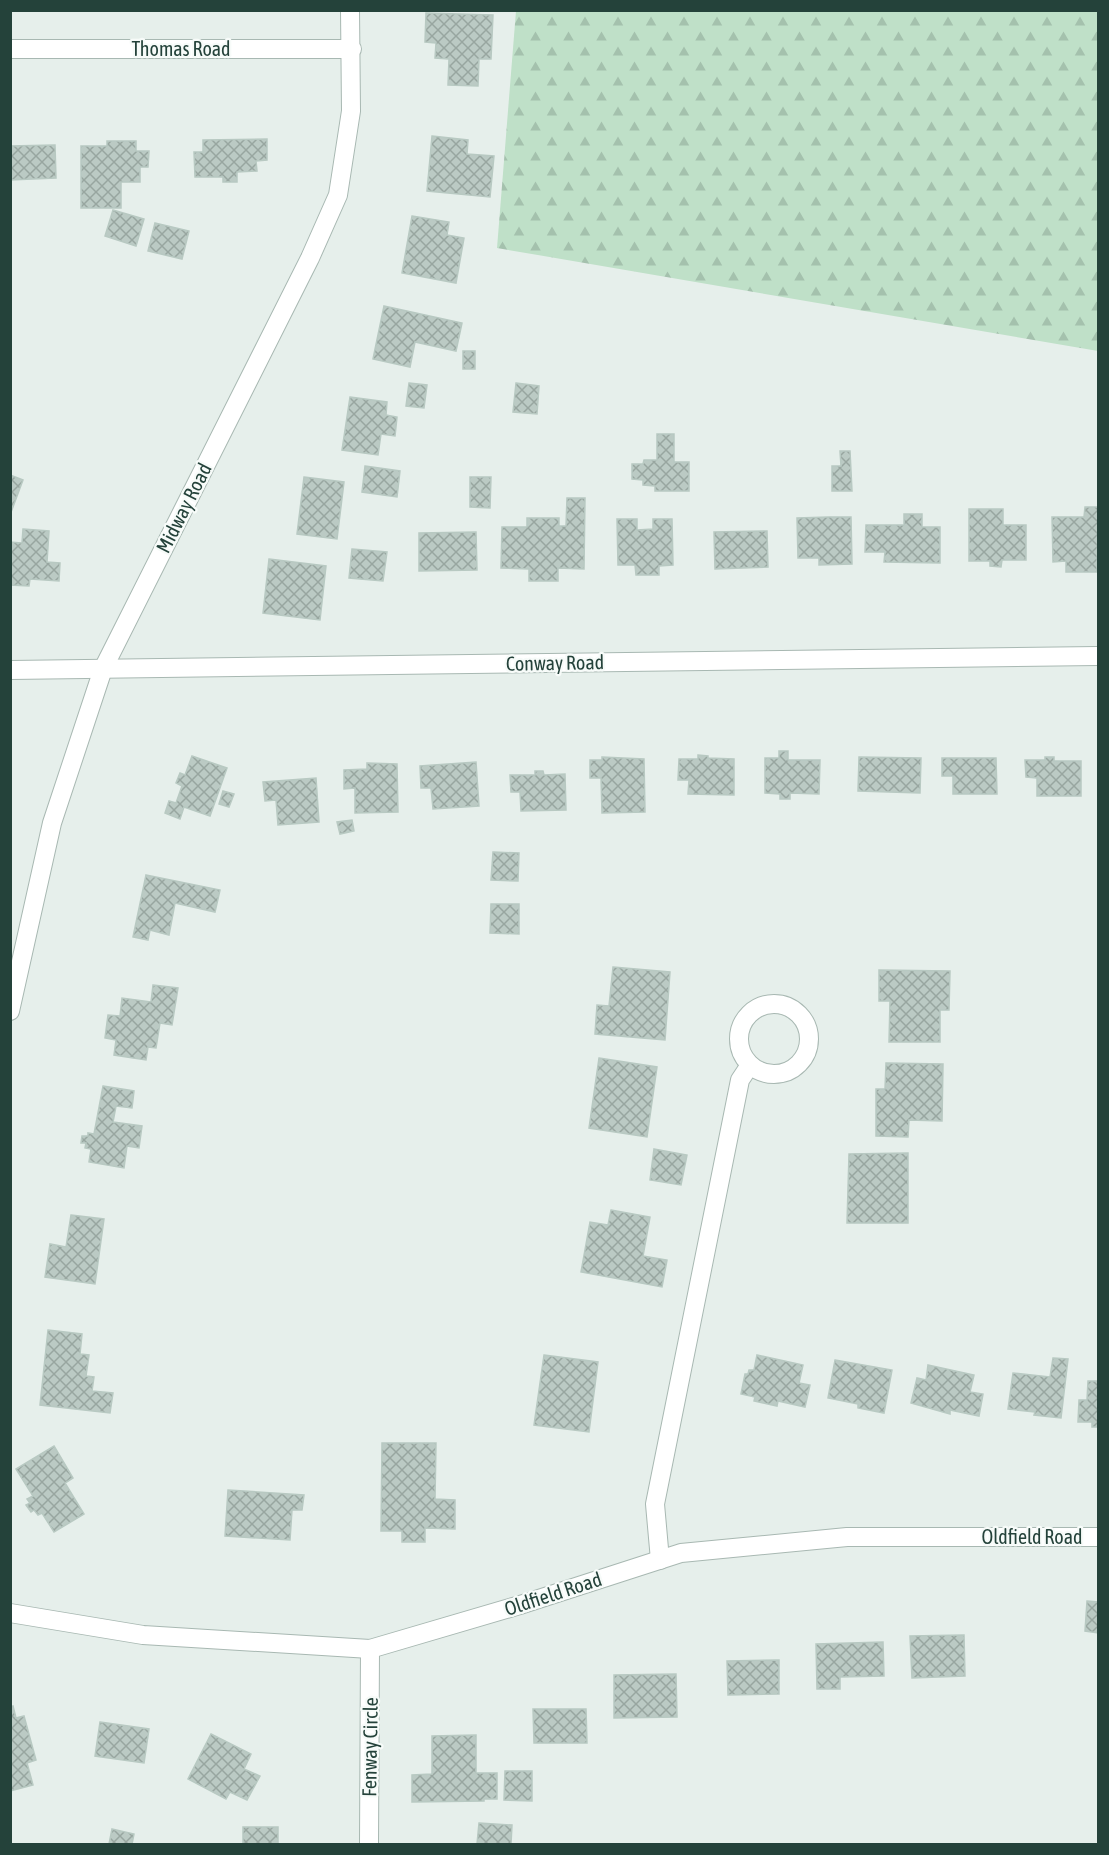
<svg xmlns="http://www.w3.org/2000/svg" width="1109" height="1855" font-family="'Asap Condensed',sans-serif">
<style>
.forest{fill:url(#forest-firs)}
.building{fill:url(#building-cross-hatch);stroke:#b8c9c2;stroke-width:1.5}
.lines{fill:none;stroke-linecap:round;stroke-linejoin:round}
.street-casing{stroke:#a8b8b2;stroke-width:20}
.street{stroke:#fff;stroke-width:18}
.labels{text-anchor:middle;stroke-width:4.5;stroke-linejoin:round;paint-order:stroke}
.street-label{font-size:20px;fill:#24423a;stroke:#f7fbf9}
</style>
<defs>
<pattern id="forest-firs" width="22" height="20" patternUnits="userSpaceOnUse" patternTransform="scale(1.5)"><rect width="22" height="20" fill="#bfe0c8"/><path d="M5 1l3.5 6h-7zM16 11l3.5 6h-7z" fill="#a4c1ad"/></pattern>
<pattern id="building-cross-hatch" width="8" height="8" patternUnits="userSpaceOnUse" patternTransform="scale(1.5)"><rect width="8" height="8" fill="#bbcac4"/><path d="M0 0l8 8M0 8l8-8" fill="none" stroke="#98a6a0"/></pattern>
</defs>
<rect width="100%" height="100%" fill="#e6efeb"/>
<!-- forest -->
<polygon class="forest" points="516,11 1098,11 1098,351 497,248"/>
<!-- building -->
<g class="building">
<polygon points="426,13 493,15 491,59 479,59 478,86 448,85 449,59 435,58 436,43 425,42"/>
<polygon points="432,136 468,140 467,154 494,156 490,197 427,191"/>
<polygon points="267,139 267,160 256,161 257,171 237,172 237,182 223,182 223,177 195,177 194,152 203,152 203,140"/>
<polygon points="107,141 136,141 136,151 149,151 148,167 140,167 140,182 121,182 121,208 81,208 81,146 107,146"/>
<polygon points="55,145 56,178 10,180 10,146"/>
<polygon points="113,210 144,219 136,246 105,236"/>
<polygon points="412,216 449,222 447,235 464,238 456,283 402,273"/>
<polygon points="155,223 189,231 182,259 148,251"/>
<polygon points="384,306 462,323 456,351 415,342 410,367 373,359"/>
<rect x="463" y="351" width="12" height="18"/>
<polygon points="409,383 427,385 424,408 406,406"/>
<polygon points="516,383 539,386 537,414 513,412"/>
<polygon points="350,397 387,402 386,415 397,417 395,436 381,434 378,455 342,450"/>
<polygon points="657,434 674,434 674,462 689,462 689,491 655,491 655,486 643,485 643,480 632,479 632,464 643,464 644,460 657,460"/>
<polygon points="840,451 850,451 852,491 832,491 832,466 841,466"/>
<polygon points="365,466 400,471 397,497 362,492"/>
<polygon points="10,475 23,480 10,515"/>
<polygon points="304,477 344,482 337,539 297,534"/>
<polygon points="470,477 491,477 490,508 470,507"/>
<polygon points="567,498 585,498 584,569 558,568 558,581 529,581 529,569 501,568 502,527 527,527 527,518 559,518 559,526 566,526"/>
<polygon points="1085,507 1098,507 1097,572 1066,572 1066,561 1053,562 1052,517 1084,517"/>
<polygon points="969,509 1003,509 1003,525 1026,525 1026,560 1002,560 1001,567 990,566 990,561 969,561"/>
<polygon points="904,514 922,514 922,527 940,527 940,563 884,562 885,552 865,552 866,525 904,525"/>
<polygon points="829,517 851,517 852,564 819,565 819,558 798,558 797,518"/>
<polygon points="617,519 637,519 637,530 653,529 653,519 672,519 673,565 659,566 659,575 636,575 635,565 618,565"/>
<polygon points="23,529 49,531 47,562 60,563 59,581 30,579 29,586 10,585 10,542 22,543"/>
<polygon points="767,531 768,567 715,569 714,532"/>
<polygon points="476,532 477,570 419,571 419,533"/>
<polygon points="352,549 387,552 383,581 349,578"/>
<polygon points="269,559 326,566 320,620 263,613"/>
<polygon points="779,751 788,751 788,760 820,760 819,794 790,793 790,799 780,799 780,794 765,793 765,758 779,758"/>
<polygon points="698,755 708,756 708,758 734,759 734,795 688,794 689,780 678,780 679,759 698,759"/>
<polygon points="192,756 227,768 210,816 184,807 180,819 165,813 169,801 176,803 182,786 176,783 180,773 185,775"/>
<polygon points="602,757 644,759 645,812 602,813 601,778 590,778 590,760 602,760"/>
<polygon points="859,757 921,758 920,793 858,791"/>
<polygon points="1045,757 1054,757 1054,761 1081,761 1081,796 1037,796 1037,778 1026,777 1025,760 1045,760"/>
<polygon points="942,758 996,758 997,794 953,794 953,776 942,776"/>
<polygon points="476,762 479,806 433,809 431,788 421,788 420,766"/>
<polygon points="367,763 397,764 398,812 355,813 355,788 344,789 344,770 367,769"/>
<polygon points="535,771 543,771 544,775 565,774 566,810 521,811 520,792 511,792 510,775 535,775"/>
<polygon points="316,778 319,822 278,825 276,800 265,801 263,782"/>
<polygon points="223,791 234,794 229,807 219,804"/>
<polygon points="352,820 354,831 340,834 337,822"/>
<polygon points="493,852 519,853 518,881 491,880"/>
<polygon points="146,875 220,890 215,912 175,903 169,935 150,930 148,940 133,937"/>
<polygon points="491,904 519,904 519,934 490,933"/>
<polygon points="613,967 670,972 665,1040 595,1034 597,1005 609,1006"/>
<polygon points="879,970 950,971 949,1010 940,1010 940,1042 889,1042 890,1001 879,1001"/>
<polygon points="153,985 178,988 172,1025 160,1023 156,1048 148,1047 146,1060 114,1055 116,1040 105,1038 108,1015 120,1016 122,998 151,1002"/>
<polygon points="599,1058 657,1067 647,1137 589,1128"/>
<polygon points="886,1063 943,1064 942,1121 909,1120 908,1137 876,1136 876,1089 885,1089"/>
<polygon points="103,1086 134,1091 132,1108 116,1106 113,1122 142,1126 139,1148 127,1146 124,1168 89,1162 91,1149 85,1148 86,1143 81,1143 82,1136 88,1136 88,1133 94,1134"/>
<polygon points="654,1149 687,1155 681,1185 650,1180"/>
<polygon points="908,1153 908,1223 847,1223 849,1154"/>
<polygon points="611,1210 650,1217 643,1256 667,1260 662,1287 581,1272 590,1222 608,1225"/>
<polygon points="71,1215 104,1219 95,1284 45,1277 50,1244 66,1247"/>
<polygon points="48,1330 82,1334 80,1354 89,1355 86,1376 94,1377 92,1391 113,1393 110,1413 40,1405"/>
<polygon points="544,1355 598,1362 589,1432 534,1425"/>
<polygon points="757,1355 803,1365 799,1383 810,1385 805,1407 778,1401 777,1406 754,1401 755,1397 741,1394 745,1374 748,1374 749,1370 754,1370"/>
<polygon points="1053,1358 1068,1359 1061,1418 1034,1415 1035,1412 1008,1409 1013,1373 1050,1377"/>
<polygon points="835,1360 892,1370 884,1413 858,1408 858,1404 828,1398"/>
<polygon points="928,1365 974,1375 970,1392 983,1394 979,1416 950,1410 950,1414 911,1403 917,1378 926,1380"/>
<polygon points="1088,1381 1098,1381 1098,1427 1092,1427 1092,1422 1078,1422 1079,1400 1087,1400"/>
<polygon points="382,1443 436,1443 435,1499 455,1500 455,1529 425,1528 425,1542 402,1542 402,1531 381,1531"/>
<polygon points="54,1446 73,1478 65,1483 84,1514 54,1532 42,1513 38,1515 34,1510 31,1512 26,1505 30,1503 27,1499 33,1496 16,1469"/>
<polygon points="228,1490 304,1495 302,1510 292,1510 290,1540 225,1536"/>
<polygon points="1087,1601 1098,1602 1098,1633 1085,1631"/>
<polygon points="964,1635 965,1676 912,1678 910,1636"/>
<polygon points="883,1642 884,1676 840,1677 840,1689 817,1689 816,1644"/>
<polygon points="779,1660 779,1694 728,1695 727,1661"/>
<polygon points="676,1674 677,1717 614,1718 614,1675"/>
<polygon points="13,1706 16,1718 24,1716 36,1760 27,1763 33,1785 10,1791 10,1707"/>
<polygon points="533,1709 586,1709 587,1743 534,1743"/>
<polygon points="100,1722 149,1729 144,1763 95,1756"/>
<polygon points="211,1734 251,1754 244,1769 260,1776 247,1800 230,1792 226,1799 188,1779"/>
<polygon points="476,1735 476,1773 497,1773 497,1799 484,1799 484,1801 412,1802 412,1775 432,1774 432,1736"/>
<polygon points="505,1771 532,1771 532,1801 504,1800"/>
<polygon points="479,1823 512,1825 511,1844 477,1844"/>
<rect x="243" y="1827" width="35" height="17"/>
<polygon points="112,1829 134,1834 132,1844 109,1844"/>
</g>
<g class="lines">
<!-- street casing -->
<g class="street-casing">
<g id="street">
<polyline points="10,49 352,49"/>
<polyline points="10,670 1098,656"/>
<circle cx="774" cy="1039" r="35"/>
<polyline points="10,1011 52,823 103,669 310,258 338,195 351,111 350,10"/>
<polyline points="660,1560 655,1504 740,1080 750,1065"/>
<polyline points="10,1613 143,1635 370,1649 520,1605 681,1553 847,1537 1098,1537"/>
<polyline points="369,1844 370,1649"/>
</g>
</g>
<!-- street -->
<use href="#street" class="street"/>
</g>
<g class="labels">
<!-- street labels -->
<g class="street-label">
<text x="181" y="56">Thomas Road</text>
<text transform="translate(184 508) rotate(-63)" y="7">Midway Road</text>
<text transform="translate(555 663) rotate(-1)" y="7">Conway Road</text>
<text x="1032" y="1544">Oldfield Road</text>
<text transform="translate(553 1594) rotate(-18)" y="7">Oldfield Road</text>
<text transform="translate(370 1747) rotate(-89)" y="7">Fenway Circle</text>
</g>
</g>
<!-- border -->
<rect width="1109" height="1855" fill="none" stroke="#24423a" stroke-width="24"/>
</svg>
